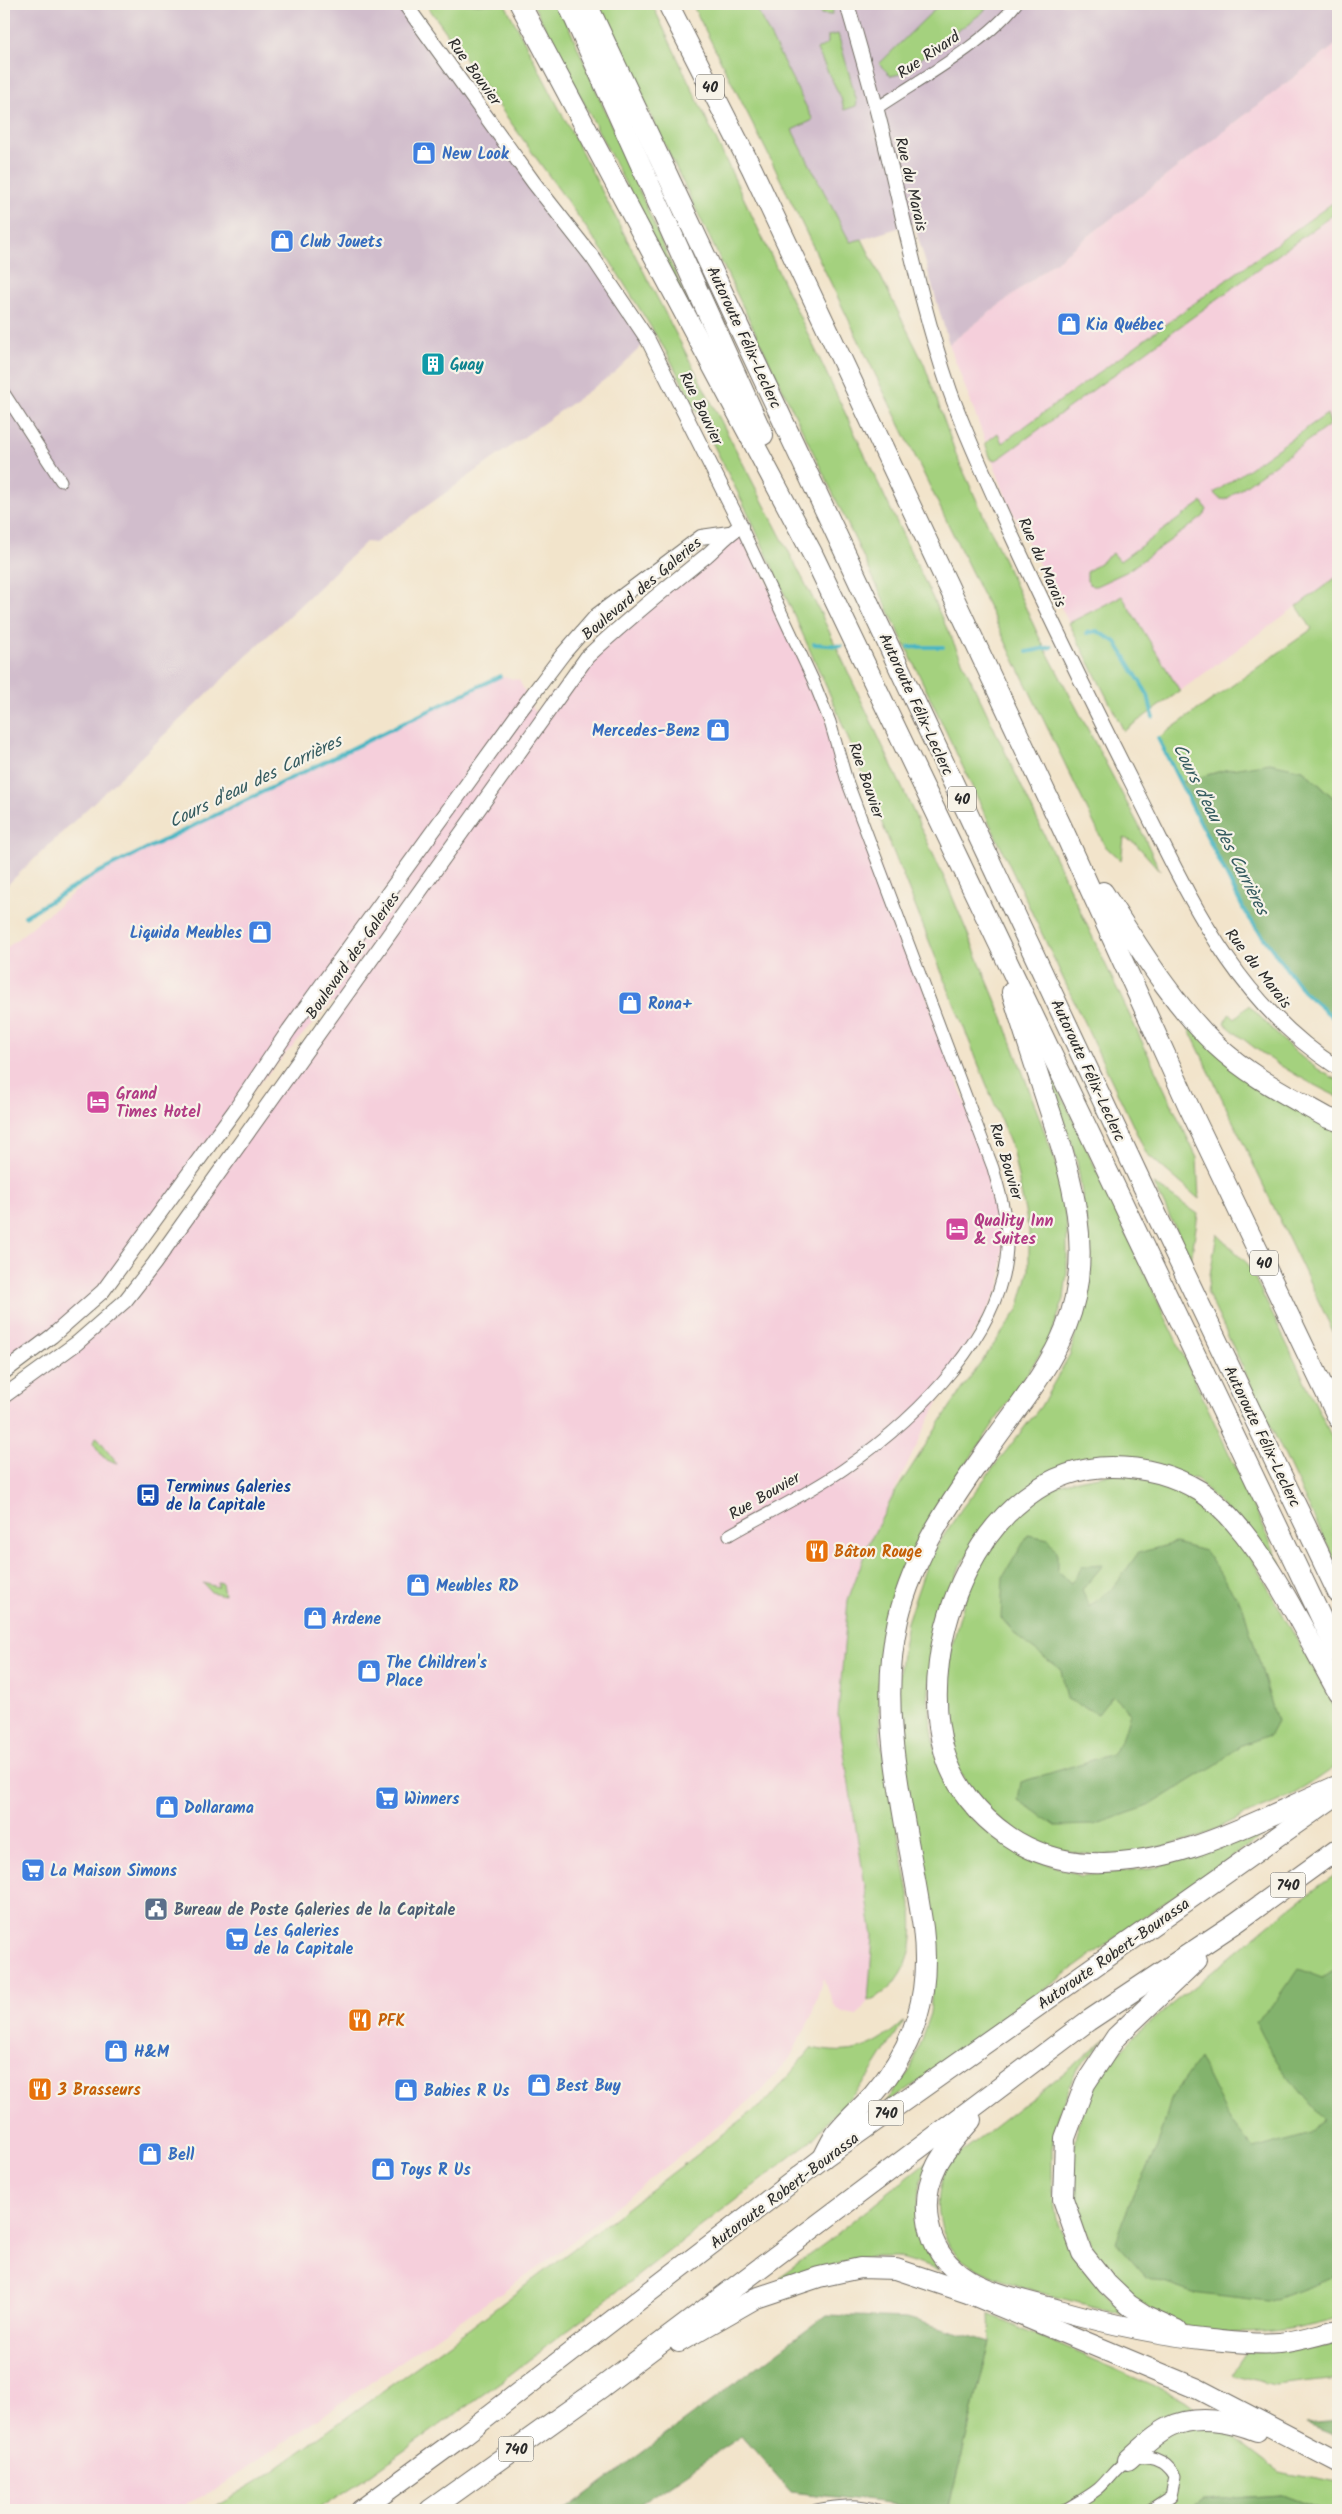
<svg xmlns="http://www.w3.org/2000/svg" width="1342" height="2514" font-family="Kalam,sans-serif">
<style>
.built{fill:#f5cfdb}
.industrial{fill:#d1bdcc}
.green{fill:#a4d17e;stroke:#687e54}
.forest{fill:#83b36d;stroke:#576f4c}
.lines{fill:none;stroke-linecap:round;stroke-linejoin:round}
.stream{stroke:#47b5c2;stroke-width:4}
.minor-casing{stroke:#716c63;stroke-width:13}
.tertiary-casing{stroke:#716c63;stroke-width:16}
.motorway-casing{stroke:#716c63;stroke-width:22}
.minor{stroke:#fff;stroke-width:11}
.tertiary{stroke:#fff;stroke-width:14}
.motorway{stroke:#fff;stroke-width:20}
.labels{text-anchor:middle;stroke-width:4.5;stroke-linejoin:round;paint-order:stroke}
.shield{fill:#f7f3e8;stroke:#686764;stroke-width:1}
.shield-label{font-size:15px;font-weight:bold;fill:#2b2b2b}
.street-label{font-size:16px;fill:#2b2b2b;stroke:#f7f3e8}
.shop-label{font-size:16px;font-weight:bold;fill:#366cbe;stroke:#f7f3e8;text-anchor:start}
.culture-label{font-size:16px;font-weight:bold;fill:#0d838f;stroke:#f7f3e8;text-anchor:start}
.hotel-label{font-size:16px;font-weight:bold;fill:#b23c85;stroke:#f7f3e8;text-anchor:start}
.transit-label{font-size:16px;font-weight:bold;fill:#164399;stroke:#f7f3e8;text-anchor:start}
.food-label{font-size:16px;font-weight:bold;fill:#c56008;stroke:#f7f3e8;text-anchor:start}
.service-label{font-size:16px;font-weight:bold;fill:#4e5e75;stroke:#f7f3e8;text-anchor:start}
.water-label{font-size:18px;font-style:italic;fill:#355b60;stroke:#f7f3e8}
</style>
<rect width="100%" height="100%" fill="#f7f3e8"/>
<filter id="ink" filterUnits="userSpaceOnUse"><feTurbulence type="fractalNoise" baseFrequency=".02" numOctaves="2"/><feDisplacementMap in="SourceGraphic" scale="10" xChannelSelector="R" yChannelSelector="G"/><feConvolveMatrix kernelMatrix="1 2 1 2 8 2 1 2 1" color-interpolation-filters="sRGB"/></filter>
<filter id="wash" filterUnits="userSpaceOnUse"><feTurbulence type="fractalNoise" baseFrequency=".0096" numOctaves="4" result="noise"/><feDisplacementMap in="SourceGraphic" scale="20" xChannelSelector="R" yChannelSelector="G"/><feGaussianBlur stdDeviation="1.12" result="paint"/><feColorMatrix in="noise" values="0 0 0 0 0 0 0 0 0 0 0 0 0 0 0 0 0 1.4 0 .05"/><feComposite in="paint" operator="in"/></filter>
<g filter="url(#wash)">
<rect width="100%" height="100%" fill="#f2e4cb"/>
<!-- built -->
<g class="built">
<polygon points="1338,43 1338,576 1180,691 1122,596 1069,623 1009,505 949,344"/>
<polygon points="741,526 813,680 1004,1211 1001,1285 957,1363 868,1545 838,1715 873,1936 868,2001 857,2015 844,2013 835,2007 823,1978 811,2017 790,2058 762,2091 555,2255 214,2491 172,2510 4,2510 4,1396 125,1301 339,1003 332,1002 235,1110 103,1291 4,1372 4,950 99,872 500,676 519,680 535,712 587,657"/>
</g>
<!-- industrial -->
<g class="industrial">
<polygon points="4,4 405,4 648,340 614,373 375,543 366,542 4,888"/>
<polygon points="754,4 1338,4 1338,43 949,344 914,223 850,243 792,130 813,120"/>
</g>
<!-- green -->
<g class="green">
<path d="M426,4H505L821,614L947,884L1002,1016L1059,1171L1067,1227V1272L1064,1299L1049,1341L920,1533L899,1580L885,1631L878,1687L881,1740L912,1910C915,1949 908,1985 868,2001L873,1936L838,1715L848,1600L868,1545L894,1494L952,1404L1018,1310L1029,1270V1231L1012,1148L835,706L749,515L667,353L610,261Z"/>
<polygon points="533,4 559,4 693,315"/>
<polygon points="597,4 652,4 1197,1158 1199,1199 1146,1153 840,508"/>
<polygon points="692,4 754,4 813,120 792,130 850,242 862,239 924,364 957,457 1039,637 1139,826 1160,871 1135,843 1124,838 1121,861 1105,846 766,150"/>
<polygon points="815,4 831,4 833,12 831,15 821,14"/>
<polygon points="940,4 989,4 983,12 900,74 891,76 879,64"/>
<polygon points="838,34 857,102 856,106 844,110 841,98 817,50 828,43 828,36"/>
<polygon points="1338,199 1338,211 1004,455 996,460 991,459 985,443 998,433 1002,443"/>
<path d="M1327,414L1330,423L1327,427L1228,498C1221,501 1219,499 1214,493Z"/>
<polygon points="1202,502 1207,510 1203,517 1126,572 1096,586 1092,586 1087,581 1087,572 1113,553 1120,561"/>
<polygon points="1338,576 1338,802 1303,770 1225,770 1179,783 1158,738 1312,629 1297,606"/>
<polygon points="1122,596 1180,691 1124,731 1069,623"/>
<path d="M1249,1005C1276,1033 1302,1064 1338,1080V1097C1293,1075 1262,1056 1224,1023L1230,1013L1235,1018Z"/>
<polygon points="1188,1027 1338,1130 1338,1342"/>
<polygon points="1041,1051 1282,1567 1279,1569 1197,1479 1096,1462 1046,1474 1000,1510 960,1566 933,1641 928,1703 936,1755 971,1818 1018,1853 1081,1876 1157,1867 1238,1839 1266,1833 1144,1917 908,2089 885,2103 911,2069 930,2013 934,1962 901,1757 895,1699 907,1622 929,1558 962,1508 1041,1406 1070,1354 1086,1295 1089,1240 1077,1161"/>
<polygon points="1154,1184 1198,1214 1191,1260"/>
<polygon points="1217,1234 1248,1264 1338,1450 1338,1568 1207,1292"/>
<polygon points="96,1437 98,1438 118,1464 103,1457 93,1443"/>
<path d="M1120,1472L1186,1491L1218,1519L1252,1559L1338,1713V1765C1325,1774 1311,1784 1297,1792C1282,1801 1264,1807 1248,1814C1233,1820 1218,1829 1203,1835C1181,1843 1146,1851 1123,1854C1044,1863 957,1812 947,1729C942,1686 951,1644 964,1603C979,1559 1009,1510 1052,1488C1067,1480 1102,1476 1120,1472Z"/>
<polygon points="218,1582 222,1583 224,1595 211,1592 203,1583 218,1587"/>
<path d="M1338,1873V2318C1285,2333 1215,2343 1163,2316C1147,2308 1118,2288 1107,2274C1099,2264 1093,2249 1088,2236C1085,2227 1080,2217 1077,2207C1066,2165 1075,2113 1100,2077C1124,2040 1167,2008 1201,1981C1246,1944 1290,1905 1338,1873Z"/>
<path d="M904,2021L870,2075L810,2142L503,2380L366,2478L317,2510H209L260,2480L470,2328L769,2099L812,2048C851,2057 875,2048 904,2021Z"/>
<path d="M1109,2037L1077,2069L1057,2118L1052,2148V2191L1058,2225L1082,2266L1126,2315C1080,2302 1006,2288 967,2263C937,2244 931,2198 947,2167C953,2156 977,2141 987,2133C1028,2101 1069,2069 1109,2037Z"/>
<path d="M931,2159C910,2199 913,2233 939,2270L897,2257H861L783,2280L780,2276L827,2242Z"/>
<polygon points="989,2314 1185,2400 1279,2472 1338,2483 1338,2510 1322,2510 1282,2495 1204,2500 1189,2510 948,2510 990,2342"/>
<polygon points="1338,2341 1338,2378 1274,2385 1232,2374 1247,2352 1327,2346"/>
</g>
<!-- forest -->
<g class="forest">
<polygon points="1270,763 1303,770 1338,802 1338,1022 1303,991 1245,912 1179,783 1225,770"/>
<polygon points="1028,1535 1049,1539 1057,1552 1057,1571 1071,1583 1083,1566 1103,1565 1082,1590 1089,1607 1115,1586 1138,1553 1175,1543 1205,1551 1243,1607 1277,1722 1270,1735 1239,1746 1222,1761 1149,1806 1094,1825 1056,1826 1018,1800 1021,1782 1112,1754 1122,1740 1130,1713 1113,1695 1098,1714 1067,1699 1061,1670 1020,1639 1001,1618 1003,1577"/>
<path d="M1338,1968V2276L1268,2302L1192,2293L1147,2277L1116,2242L1133,2194L1157,2148L1172,2096L1199,2058L1228,2117L1254,2149L1311,2133L1323,2119C1296,2089 1272,2059 1255,2022L1277,2001L1299,1969L1323,1978Z"/>
<polygon points="827,2315 907,2318 990,2342 948,2510 908,2510 907,2505 791,2492 742,2436 631,2510 565,2510"/>
<polygon points="1338,2420 1338,2436 1306,2423"/>
<polygon points="1282,2495 1322,2510 1189,2510 1204,2500"/>
</g>
<g class="lines">
<!-- stream -->
<g class="stream">
<polyline points="1087,633 1097,631 1116,642 1148,695 1153,717"/>
<polyline points="814,644 841,646"/>
<polyline points="909,647 943,647"/>
<polyline points="1027,652 1051,647"/>
<polyline points="1158,738 1245,912 1303,991 1338,1022"/>
<polyline points="25,916 99,872 500,676"/>
</g>
</g>
</g>
<g filter="url(#ink)">
<g class="lines">
<!-- minor casing -->
<g class="minor-casing">
<g id="minor">
<path d="M877,108C920,79 985,44 1016,4"/>
<polyline points="4,393 61,481"/>
<path d="M729,1535C767,1513 808,1494 844,1469C916,1419 1011,1329 1007,1235C1006,1212 999,1190 993,1168L847,781L830,722L813,680L741,526"/>
<path d="M816,2510C836,2506 857,2503 877,2510"/>
<path d="M1065,2510C1076,2503 1088,2497 1098,2489C1108,2481 1117,2465 1129,2460C1147,2452 1165,2459 1175,2476L1171,2496L1150,2510"/>
</g>
</g>
<!-- tertiary casing -->
<g class="tertiary-casing">
<g id="tertiary">
<path d="M847,4C857,38 867,73 876,107C901,202 918,298 950,391C966,436 987,480 1006,523C1047,612 1090,700 1134,787C1189,895 1232,1000 1338,1068"/>
<polyline points="4,1372 52,1336 103,1291 235,1110 289,1030 520,711 563,654 597,615 701,537 729,533"/>
<path d="M4,1396L77,1343L125,1301L154,1264L587,657C625,621 665,589 706,556C718,546 727,534 741,526L648,340L593,258L534,183L405,4"/>
</g>
</g>
<!-- motorway casing -->
<g class="motorway-casing">
<g id="motorway">
<polyline points="520,4 812,553 1338,1653"/>
<polyline points="568,4 763,435"/>
<polyline points="587,4 1140,1180 1338,1593"/>
<polyline points="668,4 752,169 1066,836 1189,1107 1338,1418"/>
<path d="M1103,892C1137,944 1171,1002 1216,1045C1249,1076 1289,1096 1328,1118L1338,1121"/>
<path d="M1334,1787C1255,1821 1179,1866 1090,1863C1061,1862 1031,1852 1008,1836C979,1816 955,1787 945,1754C912,1645 982,1468 1111,1467C1143,1467 1172,1474 1200,1491C1258,1529 1304,1632 1338,1692"/>
<path d="M971,2120C959,2134 945,2149 937,2165C918,2202 926,2249 960,2274C987,2294 1027,2301 1059,2310C1109,2324 1159,2335 1211,2340C1233,2342 1257,2345 1279,2343C1299,2341 1319,2334 1338,2330"/>
<path d="M823,2158C827,2150 831,2141 836,2134C847,2120 861,2108 873,2095C916,2045 931,1993 923,1928C909,1829 875,1719 898,1620C913,1555 953,1498 991,1445C1018,1407 1049,1370 1066,1327C1096,1252 1071,1174 1047,1102C1035,1065 1023,1029 1012,992"/>
<polyline points="1177,2330 1146,2316 1129,2305 1107,2284 1082,2253 1063,2199 1065,2138 1085,2084 1116,2037 1197,1960"/>
<polyline points="679,2342 756,2298 819,2277 860,2268 896,2269 968,2293 1198,2389 1338,2462"/>
<path d="M1128,2460C1141,2448 1154,2435 1170,2427C1196,2414 1231,2421 1257,2431"/>
<polyline points="361,2510 465,2434 823,2158 1338,1794"/>
<polyline points="430,2510 602,2387 1088,2021 1237,1922 1338,1849"/>
</g>
</g>
<!-- minor -->
<use href="#minor" class="minor"/>
<!-- tertiary -->
<use href="#tertiary" class="tertiary"/>
<!-- motorway -->
<use href="#motorway" class="motorway"/>
</g>
</g>
<!-- icons -->
<defs>
<g id="shop-square" transform="scale(1.25)"><rect x="-9" y="-9" width="18" height="18" rx="4" fill="#3f7fe0" stroke="#f7f3e8"/><path d="M-5-2.5h2.3a2.7 3.5 0 0 1 5.4 0H5L5.5 6h-11ZM-1.5-2.5h3a1.5 2.3 0 0 0-3 0Z" fill="#fff"/></g>
<g id="building-square" transform="scale(1.25)"><rect x="-9" y="-9" width="18" height="18" rx="4" fill="#0f9aa8" stroke="#f7f3e8"/><path d="M-4-6H4V6H1V3H-1V6H-4ZM-2.5-4.3h1.7v1.8h-1.7ZM.8-4.3h1.7v1.8H.8ZM-2.5-1h1.7V.8h-1.7ZM.8-1h1.7V.8H.8Z" fill="#fff"/></g>
<g id="hotel-square" transform="scale(1.25)"><rect x="-9" y="-9" width="18" height="18" rx="4" fill="#d1479c" stroke="#f7f3e8"/><path d="M-6-4.5h1.5V1H6V5H4.5V3h-9V5H-6ZM-4 0a1.8 1.8 0 1 1 3.6 0ZM.5 0V-2.5h3Q6-2.5 6 0Z" fill="#fff"/></g>
<g id="bus-square" transform="scale(1.25)"><rect x="-9" y="-9" width="18" height="18" rx="4" fill="#1a4fb4" stroke="#f7f3e8"/><path d="M-5-6H5V4H4V6H2V4H-2V6H-4V4H-5ZM-3.5-4V0h7V-4ZM-3.5 1.2v1.5H-2V1.2ZM2 1.2v1.5H3.5V1.2Z" fill="#fff"/></g>
<g id="restaurant-square" transform="scale(1.25)"><rect x="-9" y="-9" width="18" height="18" rx="4" fill="#e8710a" stroke="#f7f3e8"/><path d="M-5-6h1v4h1v-4h1v4h1v-4h1v5L-1.5 .5V6h-2V.5L-5-1ZM5-6V6H3V1.5H1.5Q1.5-4 5-6Z" fill="#fff"/></g>
<g id="supermarket-square" transform="scale(1.25)"><rect x="-9" y="-9" width="18" height="18" rx="4" fill="#3f7fe0" stroke="#f7f3e8"/><path d="M-6-5.5h2.5l.6 2H6L4.5 2H-2.5L-4.4-4H-6ZM-1.5 3.2a1.3 1.3 0 1 0 .1 0ZM3 3.2a1.3 1.3 0 1 0 .1 0Z" fill="#fff"/></g>
<g id="civic-square" transform="scale(1.25)"><rect x="-9" y="-9" width="18" height="18" rx="4" fill="#5c6f8a" stroke="#f7f3e8"/><path d="M-.6-6.5H3V-4.5H.6V-3L4-1V1h2V6H-6V1h2V-1L-.6-3ZM-1.2 2.5V6h2.4V2.5Z" fill="#fff"/></g>
</defs>
<g fill-rule="evenodd">
<use href="#shop-square" x="424" y="153"/>
<use href="#shop-square" x="282" y="241"/>
<use href="#shop-square" x="1069" y="324"/>
<use href="#building-square" x="433" y="364"/>
<use href="#shop-square" x="718" y="730"/>
<use href="#shop-square" x="260" y="932"/>
<use href="#shop-square" x="630" y="1003"/>
<use href="#hotel-square" x="98" y="1102"/>
<use href="#hotel-square" x="957" y="1229"/>
<use href="#bus-square" x="148" y="1495"/>
<use href="#restaurant-square" x="817" y="1551"/>
<use href="#shop-square" x="418" y="1585"/>
<use href="#shop-square" x="315" y="1618"/>
<use href="#shop-square" x="369" y="1671"/>
<use href="#supermarket-square" x="387" y="1798"/>
<use href="#shop-square" x="167" y="1807"/>
<use href="#supermarket-square" x="33" y="1870"/>
<use href="#civic-square" x="156" y="1909"/>
<use href="#supermarket-square" x="237" y="1939"/>
<use href="#restaurant-square" x="360" y="2020"/>
<use href="#shop-square" x="116" y="2051"/>
<use href="#shop-square" x="539" y="2085"/>
<use href="#restaurant-square" x="40" y="2089"/>
<use href="#shop-square" x="406" y="2090"/>
<use href="#shop-square" x="150" y="2154"/>
<use href="#shop-square" x="383" y="2169"/>
</g>
<g class="labels">
<!-- shield labels -->
<g class="shield">
<rect x="696" y="74.5" width="28" height="25" rx="4"/>
<rect x="948" y="786.5" width="28" height="25" rx="4"/>
<rect x="1250" y="1250.5" width="28" height="25" rx="4"/>
<rect x="1270.5" y="1872.5" width="35" height="25" rx="4"/>
<rect x="868.5" y="2100.5" width="35" height="25" rx="4"/>
<rect x="498.5" y="2436.5" width="35" height="25" rx="4"/>
</g>
<g class="shield-label">
<text x="710" y="92">40</text>
<text x="962" y="804">40</text>
<text x="1264" y="1268">40</text>
<text x="1288" y="1890">740</text>
<text x="886" y="2118">740</text>
<text x="516" y="2454">740</text>
</g>
<!-- street labels -->
<g class="street-label">
<text transform="translate(928 54) rotate(-34)" y="6">Rue Rivard</text>
<text transform="translate(475 71) rotate(54)" y="6">Rue Bouvier</text>
<text transform="translate(912 184) rotate(77)" y="6">Rue du Marais</text>
<text transform="translate(745 337) rotate(65)" y="6">Autoroute Félix-Leclerc</text>
<text transform="translate(702 408) rotate(64)" y="6">Rue Bouvier</text>
<text transform="translate(1043 562) rotate(66)" y="6">Rue du Marais</text>
<text transform="translate(641 588) rotate(-40)" y="6">Boulevard des Galeries</text>
<text transform="translate(917 704) rotate(65)" y="6">Autoroute Félix-Leclerc</text>
<text transform="translate(867 780) rotate(71)" y="6">Rue Bouvier</text>
<text transform="translate(352 955) rotate(-55)" y="6">Boulevard des Galeries</text>
<text transform="translate(1259 968) rotate(52)" y="6">Rue du Marais</text>
<text transform="translate(1089 1070) rotate(65)" y="6">Autoroute Félix-Leclerc</text>
<text transform="translate(1007 1161) rotate(73)" y="6">Rue Bouvier</text>
<text transform="translate(1263 1436) rotate(64)" y="6">Autoroute Félix-Leclerc</text>
<text transform="translate(764 1495) rotate(-30)" y="6">Rue Bouvier</text>
<text transform="translate(1113 1953) rotate(-35)" y="6">Autoroute Robert-Bourassa</text>
<text transform="translate(784 2190) rotate(-37)" y="6">Autoroute Robert-Bourassa</text>
</g>
<!-- shop labels -->
<g class="shop-label">
<text x="442" y="159">New Look</text>
<text x="300" y="247">Club Jouets</text>
<text x="1086" y="330">Kia Québec</text>
<text x="700" y="736" text-anchor="end">Mercedes-Benz</text>
<text x="242" y="938" text-anchor="end">Liquida Meubles</text>
<text x="648" y="1009">Rona+</text>
<text x="436" y="1591">Meubles RD</text>
<text x="332" y="1624">Ardene</text>
<text x="386" y="1668">The Children's<tspan x="386" dy="18">Place</tspan></text>
<text x="404" y="1804">Winners</text>
<text x="184" y="1813">Dollarama</text>
<text x="50" y="1876">La Maison Simons</text>
<text x="254" y="1936">Les Galeries<tspan x="254" dy="18">de la Capitale</tspan></text>
<text x="134" y="2057">H&amp;M</text>
<text x="556" y="2091">Best Buy</text>
<text x="424" y="2096">Babies R Us</text>
<text x="168" y="2160">Bell</text>
<text x="400" y="2175">Toys R Us</text>
</g>
<!-- culture labels -->
<g class="culture-label">
<text x="450" y="370">Guay</text>
</g>
<!-- hotel labels -->
<g class="hotel-label">
<text x="116" y="1099">Grand<tspan x="116" dy="18">Times Hotel</tspan></text>
<text x="974" y="1226">Quality Inn<tspan x="974" dy="18">&amp; Suites</tspan></text>
</g>
<!-- transit labels -->
<g class="transit-label">
<text x="166" y="1492">Terminus Galeries<tspan x="166" dy="18">de la Capitale</tspan></text>
</g>
<!-- food labels -->
<g class="food-label">
<text x="834" y="1557">Bâton Rouge</text>
<text x="378" y="2026">PFK</text>
<text x="58" y="2095">3 Brasseurs</text>
</g>
<!-- service labels -->
<g class="service-label">
<text x="174" y="1915">Bureau de Poste Galeries de la Capitale</text>
</g>
<!-- water labels -->
<g class="water-label">
<text transform="translate(255 781) rotate(-26)" y="6">Cours d'eau des Carrières</text>
<text transform="translate(1221 829) rotate(63)" y="6">Cours d'eau des Carrières</text>
</g>
</g>
<!-- margin -->
<rect width="1342" height="2514" fill="none" stroke="#f7f3e8" stroke-width="20"/>
</svg>
